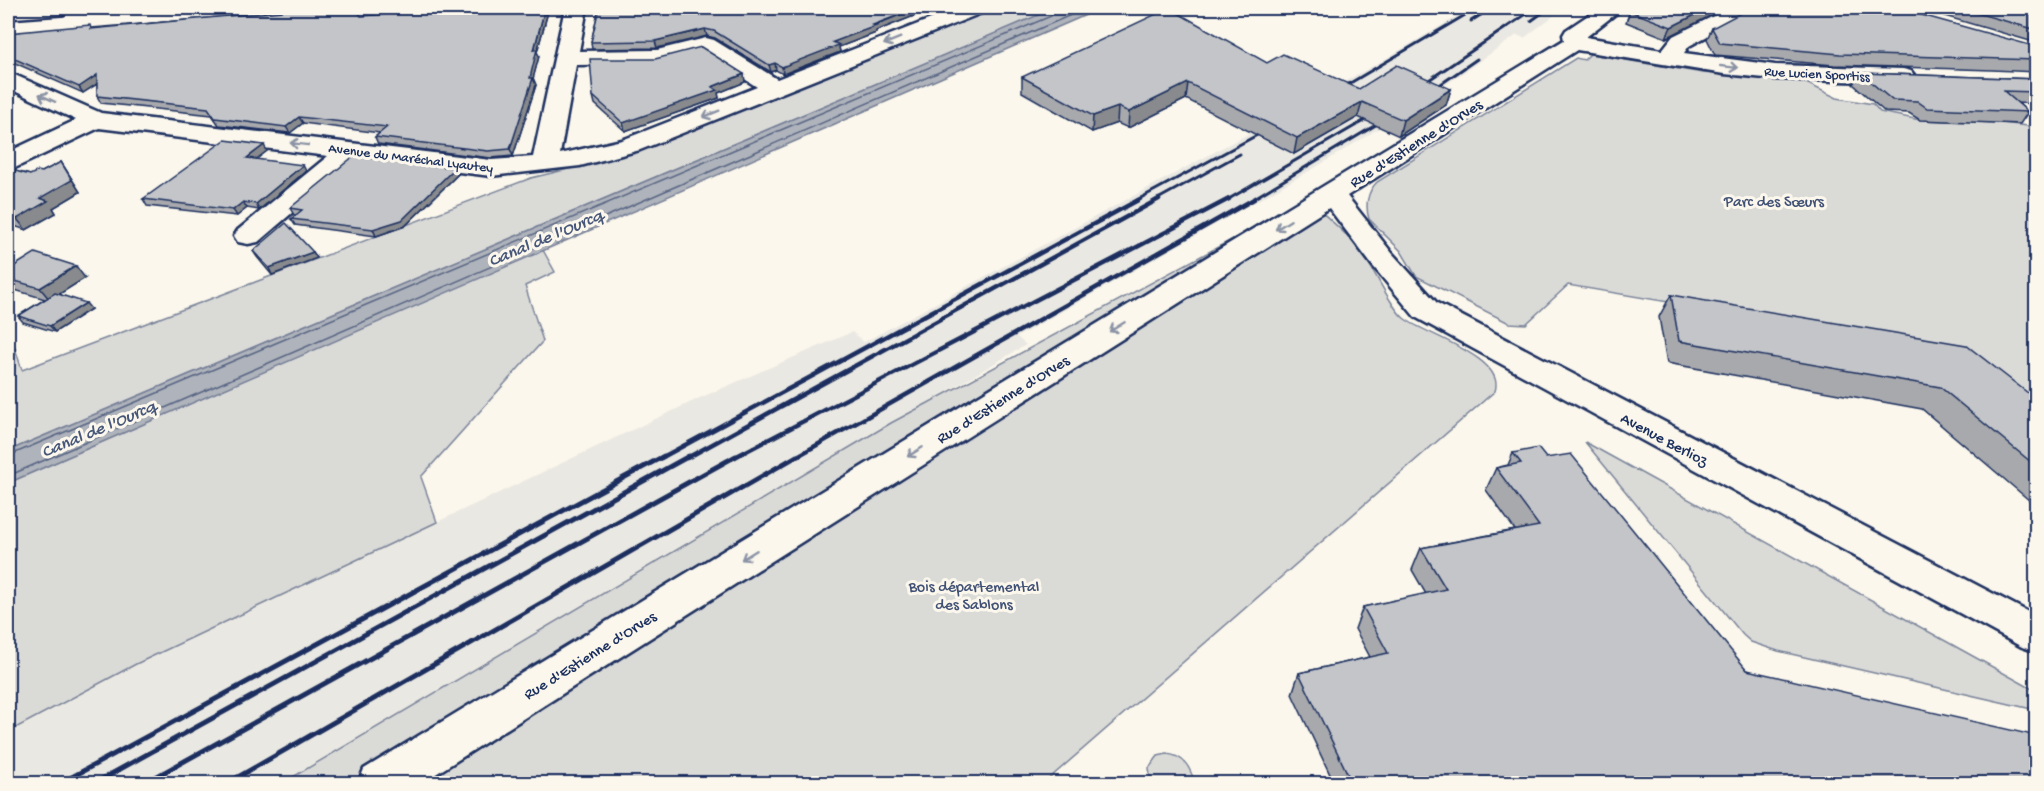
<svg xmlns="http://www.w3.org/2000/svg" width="2044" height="791" font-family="'Gochi Hand',sans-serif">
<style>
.built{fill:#eae8e2}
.green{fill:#dadad7;stroke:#7a849a;stroke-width:1.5}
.water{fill:#afb3bb;stroke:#747e96;stroke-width:1.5}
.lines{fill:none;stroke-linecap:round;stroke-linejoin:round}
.shore{stroke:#566483;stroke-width:1.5}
.minor-casing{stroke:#1b2f5e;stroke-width:5}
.major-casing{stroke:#1b2f5e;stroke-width:5}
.minor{fill:#fbf7ec;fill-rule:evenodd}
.major{fill:#fbf7ec;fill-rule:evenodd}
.rail-far2{stroke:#1b2f5e;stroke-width:3}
.rail-far1{stroke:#1b2f5e;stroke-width:4.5}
.rail{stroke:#1b2f5e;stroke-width:5}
.wall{fill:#a8a9ad;stroke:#1b2f5e;stroke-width:1.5}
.shaded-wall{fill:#888a8d;stroke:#1b2f5e;stroke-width:1.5}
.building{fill:#c3c5c9;stroke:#1b2f5e;stroke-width:1.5}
.oneway{stroke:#8b93a5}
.labels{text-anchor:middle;stroke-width:6;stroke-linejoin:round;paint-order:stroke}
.far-street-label{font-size:14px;fill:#1b2f5e;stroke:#fbf7ec}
.street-label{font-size:16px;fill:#1b2f5e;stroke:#fbf7ec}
.park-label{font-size:16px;fill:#415176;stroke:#fbf7ec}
.water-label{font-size:18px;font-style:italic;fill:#47577a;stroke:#fbf7ec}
</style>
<rect width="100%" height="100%" fill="#fbf7ec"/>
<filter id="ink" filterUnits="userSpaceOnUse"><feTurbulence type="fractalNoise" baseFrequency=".0167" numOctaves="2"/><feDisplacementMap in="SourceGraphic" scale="12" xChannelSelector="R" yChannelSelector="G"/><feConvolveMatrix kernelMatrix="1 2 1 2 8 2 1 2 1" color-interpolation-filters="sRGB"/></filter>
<g filter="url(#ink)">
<!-- built -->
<polygon class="built" points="1452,8 1564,8 1524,38 1517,35 1418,104 1318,166 1017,337 1026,345 281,783 8,784 8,732 136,664 702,397 852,332 864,342 1373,66 1456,17 1444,12"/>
<!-- green -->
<g class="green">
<polygon points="993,8 1055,8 8,451 8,351 15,348 22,370 531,178 606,160"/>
<path d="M1590,54L1703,73L1804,82L1837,98L1873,104L1880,112L1920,120L2002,123L2036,127V404L1971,353L1568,285L1526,324L1509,323L1416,276L1401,251L1369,219C1365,206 1367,192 1377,182L1576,58L1584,60Z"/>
<path d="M1307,199C1324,215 1345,231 1360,250C1372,265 1392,310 1405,319C1427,335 1506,358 1495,391L1044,783L281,784L891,423Z"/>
<polygon points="543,250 555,272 525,286 543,341 421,477 437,522 136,664 8,732 8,483"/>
<polygon points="1585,442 2036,691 2036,710 1778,651 1751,642 1743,635"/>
<path d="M1167,754C1185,756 1190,768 1195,783H1151L1149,768L1158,756Z"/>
</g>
<!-- water -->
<polygon class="water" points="1055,8 1102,8 8,483 8,451"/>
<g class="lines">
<!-- shore -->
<g class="shore">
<polyline points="8,456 1051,16 1055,8"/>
<polyline points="8,476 1087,8"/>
</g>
<!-- minor casing -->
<g class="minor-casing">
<g id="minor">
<polygon points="63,8 86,8 90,12 79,28 71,29 63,28 60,23 67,13"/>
<path d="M565,8H587L579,51L657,50L706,38L714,40L777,79L959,8H988L984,12L640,150L580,166L491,176L355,159L258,242L248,244L238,242L234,236L238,230L328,156L99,128L17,167L8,170V152L76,120L8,88V72L101,113L491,160L533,157ZM703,52L757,87L622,140L560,154L576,65L657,64Z"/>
<polygon points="1599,8 1623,8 1586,37 1662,50 1673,36 1730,8 1755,8 1752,12 1689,46 1684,53 1775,65 1903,69 1911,71 1915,76 1911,81 1903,83 1775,79 1724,74 1577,50 1347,196 1392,253 1437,303 2036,616 2036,652 2022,647 1415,317 1372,265 1329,208 420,784 358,784 364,769 1564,40 1563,35 1566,30"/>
</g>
</g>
<!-- major casing -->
<g class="major-casing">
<g id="major">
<polygon points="182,8 266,8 262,12 255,14 8,34 8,21"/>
<polygon points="2007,8 2036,8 2036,20 2011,12"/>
</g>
</g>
<!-- minor -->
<use href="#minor" class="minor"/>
<!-- major -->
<use href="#major" class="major"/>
<!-- rail-far2 -->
<g class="rail-far2">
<polyline points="1471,21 1492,8"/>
<polyline points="1531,21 1549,8"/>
<polyline points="1417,88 1535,8"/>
<polyline points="1335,92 1477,8"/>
<polyline points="1428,93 1477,59"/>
<polyline points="1137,200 1272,127"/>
<polyline points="1156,200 1240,154"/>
<polyline points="1227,200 1379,112"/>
<polyline points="1251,200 1389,117"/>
</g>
<!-- rail-far1 -->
<g class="rail-far1">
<polyline points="661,458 1140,199"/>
<polyline points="687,458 1159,199"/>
<polyline points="733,458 1229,199"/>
<polyline points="794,458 1254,199"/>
</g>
<!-- rail -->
<g class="rail">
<polyline points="59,784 664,456"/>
<polyline points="93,784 689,456"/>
<polyline points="143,784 736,456"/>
<polyline points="226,784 797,456"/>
</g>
</g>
<!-- wall -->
<g class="wall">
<polygon points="101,8 158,8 109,11"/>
<polygon points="279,8 355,8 361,16 390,14 395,8 549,8 537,52 539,56 533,78 536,85 513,156 491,158 378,144 375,137 380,133 303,123 290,133 219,125 212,115 101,103 97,96 97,84 83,93 8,60 8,33 92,29 281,11"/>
<polygon points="599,8 934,8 876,31 876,33 839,47 840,52 783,74 776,70 771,72 715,38 707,36 657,48 592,49 591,42"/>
<polygon points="1726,8 1666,38 1626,22 1630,11"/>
<polygon points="1934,8 2016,8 2037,14 2037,43 1934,13"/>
<polygon points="1712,28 2037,47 2037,72 1992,70 1834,65 1715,55 1707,39"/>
<polygon points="1267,63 1359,89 1451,89 1446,105 1399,136 1358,117 1294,154 1186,99 1128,128 1117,123 1092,132 1022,92 1022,77"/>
<polygon points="1860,73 2037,79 2037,104 2018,103 2028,112 2020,124 1920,120 1909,113 1885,112 1853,84"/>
<polygon points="745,82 718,93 719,98 625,131 595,104 593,96"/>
<polygon points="267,151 256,159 306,171 259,210 247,208 237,216 147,206 143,199"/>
<polygon points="61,162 80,192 53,208 56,213 26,230 8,224 8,169 30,175 42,172"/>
<polygon points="455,168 458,174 405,226 376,236 295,225 291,219 296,215 294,215 290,208"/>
<polygon points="253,251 313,252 317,258 272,275 257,257"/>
<polygon points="8,270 85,278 59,294 91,309 55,332 23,322 18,316 45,299 8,288"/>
<polygon points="1671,295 2037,400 2037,507 1922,409 1667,363 1659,317"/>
<polygon points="1513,453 1546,458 1747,670 2037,783 1334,783 1292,694 1299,673 1370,657 1355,629 1363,607 1426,594 1412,570 1421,548 1515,530 1486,490 1496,468 1508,465"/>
</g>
<!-- shaded-wall -->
<g class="shaded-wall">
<polygon points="545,8 549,8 537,52 539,56 533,79 533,78 536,85 513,156 510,149 530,78 534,50"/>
<polygon points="917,8 934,8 876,31 876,33 839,47 840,52 783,74 782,67 833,42"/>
<polygon points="1709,8 1726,8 1666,38 1671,27"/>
<polygon points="705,29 707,36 657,48 655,41"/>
<polygon points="775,63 776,70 771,72 769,65"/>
<polygon points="744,74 745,82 718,93 719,98 625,131 623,123 712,87"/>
<polygon points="97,75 101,81 83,93 79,87"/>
<polygon points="1188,83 1186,99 1128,128 1129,112"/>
<polygon points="1451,89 1446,105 1399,136 1403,120"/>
<polygon points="1362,102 1358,117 1294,154 1297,138"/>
<polygon points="1118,107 1117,123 1092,132 1093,116"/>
<polygon points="299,117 303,123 290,133 286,127"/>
<polygon points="264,145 267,151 250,164 247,158"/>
<polygon points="61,162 80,192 53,208 56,213 26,230 17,219"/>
<polygon points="303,165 306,171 259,210 256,204"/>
<polygon points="455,168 458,174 405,226 376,236 373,229"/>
<polygon points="243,202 247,208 237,216 233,210"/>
<polygon points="313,252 317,258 272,275 269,268"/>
<polygon points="76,266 85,278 50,300 40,288"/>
<polygon points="86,303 91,309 55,332 50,326"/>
</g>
<!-- building -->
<g class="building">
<polygon points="280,8 355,8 361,16 390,14 395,8 545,8 534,50 537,49 530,78 533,78 510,149 488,151 375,137 387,127 299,117 286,127 215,118 208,108 97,96 97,75 79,87 8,56 8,33 90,25 91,29 282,11"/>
<polygon points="599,8 917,8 873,25 876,26 833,42 839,45 782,67 775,63 769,65 714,31 705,29 655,41 591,42"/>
<polygon points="1169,8 1267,63 1283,54 1359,89 1397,65 1451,89 1403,120 1362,102 1297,138 1188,83 1129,112 1118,107 1093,116 1022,77"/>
<polygon points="1639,8 1709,8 1671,27 1630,11"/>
<polygon points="1750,8 1882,8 1911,12 2037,47 2037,60 1840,54 1720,43 1712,28"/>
<polygon points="1959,8 2016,8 2037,14 2037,30"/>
<polygon points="701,47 744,74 712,87 717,90 623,123 593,96 590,59 655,59"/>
<polygon points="1860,73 2037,79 2037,92 2004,91 2028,112 1927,108 1917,101 1892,100"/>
<polygon points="225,140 264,145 247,158 303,165 256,204 243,202 233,210 143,199"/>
<polygon points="354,156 455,168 402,220 373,229 291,219 302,210 290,208"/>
<polygon points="61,162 72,180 40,198 48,201 17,219 8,215 8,169 30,175 38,171 42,172"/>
<polygon points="286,223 313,252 269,268 253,251"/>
<polygon points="35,253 76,266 40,288 8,279 8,270"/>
<polygon points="55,293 86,303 50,326 18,316"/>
<polygon points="1671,295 1966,345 2037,400 2037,467 1940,387 1679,341"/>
<polygon points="1538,448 1546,458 1571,454 1747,670 2037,736 2037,783 1352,783 1299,673 1388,653 1363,607 1446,589 1421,548 1539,526 1496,468 1521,463 1513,453"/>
</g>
<!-- one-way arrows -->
<defs><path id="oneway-shaft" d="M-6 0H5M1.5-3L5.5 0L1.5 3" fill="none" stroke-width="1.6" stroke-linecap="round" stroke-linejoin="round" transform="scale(1.5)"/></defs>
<g class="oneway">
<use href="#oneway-shaft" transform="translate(892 41) rotate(158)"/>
<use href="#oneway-shaft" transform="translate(1729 67) rotate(7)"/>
<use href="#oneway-shaft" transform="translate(47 98) rotate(-155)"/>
<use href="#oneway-shaft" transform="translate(711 114) rotate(158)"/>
<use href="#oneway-shaft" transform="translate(299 144) rotate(-173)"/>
<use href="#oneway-shaft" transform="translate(1283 225) rotate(148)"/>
<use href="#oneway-shaft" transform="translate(1117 327) rotate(148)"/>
<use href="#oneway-shaft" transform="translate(915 452) rotate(148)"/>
<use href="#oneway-shaft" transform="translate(749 555) rotate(148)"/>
</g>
</g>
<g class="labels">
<!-- far-street labels -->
<g class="far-street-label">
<text transform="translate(1817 73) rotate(3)" y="5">Rue Lucien Sportiss</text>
<text transform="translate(411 157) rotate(7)" y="5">Avenue du Maréchal Lyautey</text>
</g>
<!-- street labels -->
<g class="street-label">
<text transform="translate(1415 142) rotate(-32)" y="6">Rue d'Estienne d'Orves</text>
<text transform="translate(1002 398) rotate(-32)" y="6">Rue d'Estienne d'Orves</text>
<text transform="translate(1665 438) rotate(28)" y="6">Avenue Berlioz</text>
<text transform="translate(589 654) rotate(-32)" y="6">Rue d'Estienne d'Orves</text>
</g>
<!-- park labels -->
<g class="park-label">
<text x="1774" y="206">Parc des Sœurs</text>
<text x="974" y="591">Bois départemental<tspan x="974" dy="18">des Sablons</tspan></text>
</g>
<!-- water labels -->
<g class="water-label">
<text transform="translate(545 237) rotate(-23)" y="6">Canal de l'Ourcq</text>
<text transform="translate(98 428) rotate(-23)" y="6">Canal de l'Ourcq</text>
</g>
</g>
<!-- margin -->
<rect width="2044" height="791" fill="none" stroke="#fbf7ec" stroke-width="30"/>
<rect x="15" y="15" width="2014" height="761" fill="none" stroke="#1b2f5e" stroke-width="2" filter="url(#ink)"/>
</svg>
